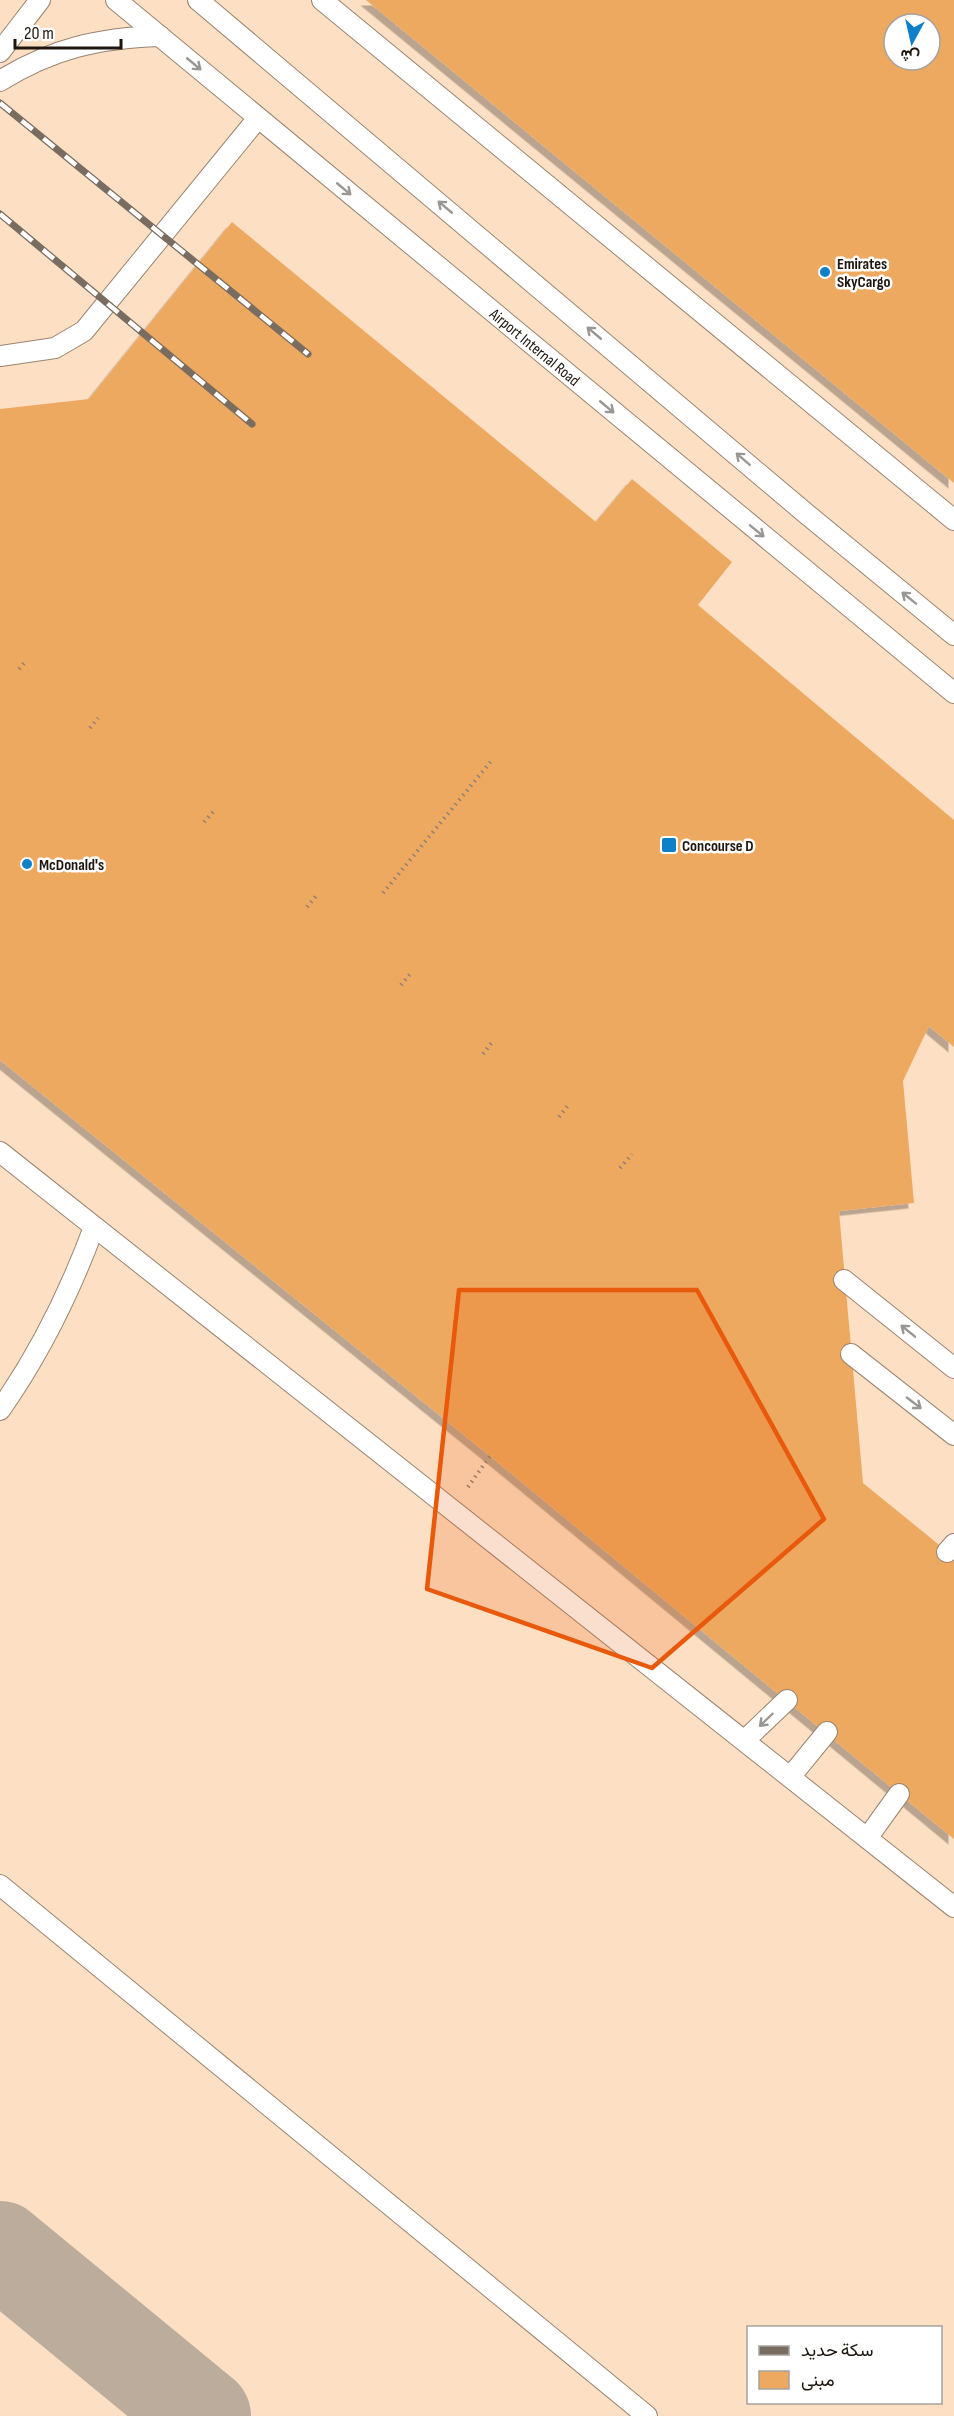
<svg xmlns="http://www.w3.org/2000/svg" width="954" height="2416" font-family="'Sofia Sans Condensed',Vazirmatn,sans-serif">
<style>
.built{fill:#fde0c3;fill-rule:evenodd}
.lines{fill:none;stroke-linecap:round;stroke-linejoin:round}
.taxiway{stroke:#bcac9c;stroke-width:96}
.building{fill:#eea960;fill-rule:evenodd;filter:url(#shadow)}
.lane-casing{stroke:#9a8470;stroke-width:22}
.path{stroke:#908275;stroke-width:4;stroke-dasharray:1.5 4.5;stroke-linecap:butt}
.lane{stroke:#fff;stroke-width:20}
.rail-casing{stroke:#796c60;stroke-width:7}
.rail{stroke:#fff;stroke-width:4.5;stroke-dasharray:14;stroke-linecap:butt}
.oneway{stroke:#9a9693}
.marked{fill:#e8590c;fill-opacity:0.2;stroke:#e8590c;stroke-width:4.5;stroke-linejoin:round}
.poi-dot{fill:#0e7fc9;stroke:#fff;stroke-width:2}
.labels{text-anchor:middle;stroke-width:5;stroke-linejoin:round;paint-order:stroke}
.poi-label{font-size:16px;font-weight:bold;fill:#1e160e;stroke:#fff;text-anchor:start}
.street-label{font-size:16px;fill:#1e160e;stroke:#fff}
</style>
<defs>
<filter id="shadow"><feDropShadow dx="-5.5" dy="5.5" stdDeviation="0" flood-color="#0004"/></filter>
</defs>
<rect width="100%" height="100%" fill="#feebd9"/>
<!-- built -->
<path class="built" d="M0,0H954V2416H0ZM894,24H930V60H894ZM748,2328H940V2402H748Z"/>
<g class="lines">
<!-- taxiway -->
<polyline class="taxiway" points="0,2249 203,2416"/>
</g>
<!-- building -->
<g class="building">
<path d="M366,0H954V483ZM894,24H930V60H894Z"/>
<polygon points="232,222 596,522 632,479 732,562 698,605 954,820 954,1047 929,1026 903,1081 914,1203 839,1211 863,1483 954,1557 954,1839 490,1456 0,1060 0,409 89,399"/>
</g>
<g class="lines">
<!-- lane casing -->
<g class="lane-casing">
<g id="lane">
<path id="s1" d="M116,0L954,693"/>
<polyline points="198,0 803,511 954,635"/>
<polyline points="322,0 954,520"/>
<polyline points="0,52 40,0"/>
<path d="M0,81C53,48 99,38 160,36"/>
<polyline points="0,356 55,348 84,331 258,118"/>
<polyline points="0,1152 954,1907"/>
<polyline points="844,1280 954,1368"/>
<polyline points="851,1354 954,1435"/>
<path d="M0,1410C40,1353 70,1292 94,1227"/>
<polyline points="947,1552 954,1544"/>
<polyline points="745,1740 787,1700"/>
<polyline points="791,1776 827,1732"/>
<polyline points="868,1837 899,1794"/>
<polyline points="0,1885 647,2416"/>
</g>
</g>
<!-- path -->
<g class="path">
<polyline points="19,669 27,660"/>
<polyline points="90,728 98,718"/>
<polyline points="204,822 213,812"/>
<polyline points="383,893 492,760"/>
<polyline points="307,907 316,896"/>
<polyline points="401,985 411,973"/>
<polyline points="483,1054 493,1041"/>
<polyline points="559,1117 570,1103"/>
<polyline points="620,1168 632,1154"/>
<polyline points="468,1487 490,1456"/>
</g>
<!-- lane -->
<use href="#lane" class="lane"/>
<!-- rail casing -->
<g class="rail-casing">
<g id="rail">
<polyline points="0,103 308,354"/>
<polyline points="0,214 252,424"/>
</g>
</g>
<!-- rail -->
<use href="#rail" class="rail"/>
</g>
<!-- one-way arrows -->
<defs><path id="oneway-shaft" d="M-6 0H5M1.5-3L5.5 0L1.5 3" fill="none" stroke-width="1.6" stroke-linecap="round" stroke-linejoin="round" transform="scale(1.5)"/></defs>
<g class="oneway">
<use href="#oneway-shaft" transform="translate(194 64) rotate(40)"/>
<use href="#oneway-shaft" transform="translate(344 189) rotate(40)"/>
<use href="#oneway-shaft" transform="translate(445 207) rotate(-140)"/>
<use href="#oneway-shaft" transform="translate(594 333) rotate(-140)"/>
<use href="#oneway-shaft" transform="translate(607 407) rotate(40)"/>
<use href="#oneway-shaft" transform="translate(743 459) rotate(-139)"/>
<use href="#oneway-shaft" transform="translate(757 531) rotate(39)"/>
<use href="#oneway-shaft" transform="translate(909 598) rotate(-141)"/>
<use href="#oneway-shaft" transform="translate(908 1331) rotate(-141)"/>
<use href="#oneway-shaft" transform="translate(914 1403) rotate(38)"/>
<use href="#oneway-shaft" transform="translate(766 1720) rotate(136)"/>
</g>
<!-- marked area -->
<path class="marked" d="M459,1290H697L824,1519L652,1668L427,1589Z"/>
<!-- markers -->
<g class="poi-dot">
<circle cx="825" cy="272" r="6"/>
<rect x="661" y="837" width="16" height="16" rx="3"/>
<circle cx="27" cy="864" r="6"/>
</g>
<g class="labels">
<!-- poi labels -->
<g class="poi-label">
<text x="837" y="269">Emirates<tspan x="837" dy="18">SkyCargo</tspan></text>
<text x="682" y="851">Concourse D</text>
<text x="39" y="870">McDonald's</text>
</g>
<!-- street labels -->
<g class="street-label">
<text dy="6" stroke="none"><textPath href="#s1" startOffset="544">Airport Internal Road</textPath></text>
</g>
</g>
<!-- legend -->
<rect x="747" y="2326" width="195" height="78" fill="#ffffff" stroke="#a5a29f" stroke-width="1.5"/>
<rect x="759" y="2346" width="30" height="9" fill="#796c60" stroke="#a5a29f" stroke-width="1.5"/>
<text x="801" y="2356" font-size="18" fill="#1e160e">سكة حديد</text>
<rect x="759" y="2371" width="30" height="18" fill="#eea960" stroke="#a5a29f" stroke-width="1.5"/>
<text x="801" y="2386" font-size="18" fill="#1e160e">مبنى</text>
<!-- north arrow -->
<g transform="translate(912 42) rotate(188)"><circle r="28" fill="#ffffff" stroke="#a5a29f" stroke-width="1.5"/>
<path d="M0-4.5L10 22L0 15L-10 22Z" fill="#0e7fc9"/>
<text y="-9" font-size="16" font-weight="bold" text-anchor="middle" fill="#1e160e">ش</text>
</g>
<!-- scale -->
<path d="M15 39v9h106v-9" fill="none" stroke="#1e160e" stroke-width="3"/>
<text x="24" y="39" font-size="18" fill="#1e160e" stroke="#ffffff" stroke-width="4.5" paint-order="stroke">20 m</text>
</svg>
